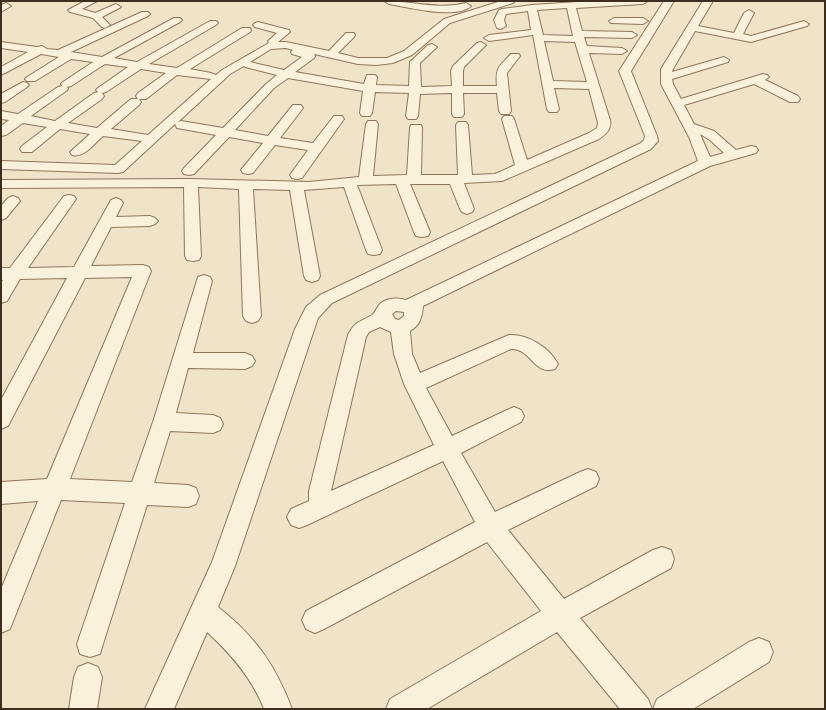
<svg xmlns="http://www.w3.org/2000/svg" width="826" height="710" font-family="'Roboto Serif',serif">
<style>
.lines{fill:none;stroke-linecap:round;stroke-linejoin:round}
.minor-casing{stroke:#8d765c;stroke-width:2}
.minor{fill:#faf1dc;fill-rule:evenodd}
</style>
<rect width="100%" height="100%" fill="#f0e4c8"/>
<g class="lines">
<!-- minor casing -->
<g class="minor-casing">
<g id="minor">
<polygon points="85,1 97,1 82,9 95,13 116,4 121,7 102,17 110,25 105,28 102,27 93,18 70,12 68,10"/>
<path d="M384,1C412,1 438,10 466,3L471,6C457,20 407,7 389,4Z"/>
<path d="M501,1H515L513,3L450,23L412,55L393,63L376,65L358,64L314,54L315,56L314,58L295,72L364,84L367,75H375L377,77L376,85L409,86L410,62L428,45L432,44L437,47L420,63L421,87L452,86L451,71L453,66L477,43L481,42L486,45L464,67L463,71V86H497C495,67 499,67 511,54H519L520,56L507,73L511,111L509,114H501L499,111L497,93H463L464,114L462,117H454L452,114V93L420,94L418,116L416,119H408L406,116L409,93L375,92L372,113L370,116H362L360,113L363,91L288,78L274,88L235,130L268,136L293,105H301L303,108L280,138L313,143L334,116H342L344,119L302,178L297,179L292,178L290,175L308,150L275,145L253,173L248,174L243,173L241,170L263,143L229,137L194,174L189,175L184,174L182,171L184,168L216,135L177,128L175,124L123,172L118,173L1,169V161L115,165L142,141L103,136C94,144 84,158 72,155L70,152L90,134L60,129L32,152H22L20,149L22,146L47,127L23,123L6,135L1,136V126L9,120L1,119V111L18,114L58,87L62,86L61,84L63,82L93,62L71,59L35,81H27L25,79L27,77L59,57L41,54L1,75V67L28,52L1,48V42L37,47L42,46L47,49L58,50L142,12H148L150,14L148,16L71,52L102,57L174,18H180L182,20L180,22L114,58L137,62L210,21H216L218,23L216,25L149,64L177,68L242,28H250L251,30L250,32L190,69L211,73L216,75L222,70L269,43L268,41L277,33L255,27L253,25L255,23L258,22L289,30L290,32L278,42H286L329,51L346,33H354L355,35L354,37L338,53L358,58H387L404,51L444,19ZM286,48L293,50L291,52L292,54L302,57L284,70L250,62L271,49ZM105,64L128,67L98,88L96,90L98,92L94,93L55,121L31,116L66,91L68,89L67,87L71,86ZM244,66L245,67L277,75L266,84L223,128L181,121L178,122L230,74ZM141,69L166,73L138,93L136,96L138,99H146L177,75L211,79L148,135L111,129L139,105L141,102L139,99H131L97,128L68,123L102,99L104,96L102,93L106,92Z"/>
<path d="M593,1H648L643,4L576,8L582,31L632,32L637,35L632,38L584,37L587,46L622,48L627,51L622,54L589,53L610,120C612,129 606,134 599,139L502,181L464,183L474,209L472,212L467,214L462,212L460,209L450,184H410L430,232L428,236L422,237L416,236L414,232L396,184L357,185L382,250L380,254L374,255L368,254L366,250L344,187L304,190L320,276L318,280L312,282L306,280L304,276L290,190L253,189L261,316L258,321L252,323L246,321L243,316L239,189L198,187L201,256L199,260L193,261L187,260L185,256L184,187L1,188V180L191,179L309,182L359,177L366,124L368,121H376L378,124L373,176L407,175L410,128L411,125H421L422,128L421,175H458L456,125L458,122H466L468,125L472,175L495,174L515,165L502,119L504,116H512L514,119L527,160L589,133L597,128L598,123L589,89L554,88L559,109L557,112H549L547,109L533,35L489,41L484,38L489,35L531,30L528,11L506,14L504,20L506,26L501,29L497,28L494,20L499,10L502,9L532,5ZM567,8L573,36L543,35L537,10ZM544,41L575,42L587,82L553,81Z"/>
<path d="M664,1H674L631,71L657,136L658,141L651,149L332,303L318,318L235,566L218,607C255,636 276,666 292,709H264C252,678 231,654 207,632L174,709H145L212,562L295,329L306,307L320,295L641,143L644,140L645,136L619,71Z"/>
<path d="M703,1H713L698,26L734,33L744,13L749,10L754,13L743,34L751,36L804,21L809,24L807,26L751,42L695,31L673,69L672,72L724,57L729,60L728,62L672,79L673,84L681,99L763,74L767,75L769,77L765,80L798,96L800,99L798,102H790L754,84L684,105L694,124L714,131L736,150L751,146L756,147L758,150L756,153L710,166L423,306C422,318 420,325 410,331L412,354L420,373L509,335C528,334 549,347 558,364L555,369C534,376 531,348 511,349L426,388L452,436L507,410L514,407L521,410L524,416L521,422L461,453L495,512L580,472L588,469L596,472L599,479L596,486L508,530L564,599L653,550L662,547L671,550L674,559L671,568L580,618L648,699L652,709H620L557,632L427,709H386L390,699L541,611L487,542L324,629L315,633L306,629L302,620L306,611L475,522L443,461L307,525L299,528L291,525L287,517L291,509L309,501V491L348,335C356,320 359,323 372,315C375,313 376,309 379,305C385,298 397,297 406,300L698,161L689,137L661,84V69ZM700,134L710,140L724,153L710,157ZM396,311L404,312V316L399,320L395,319L392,314ZM380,327L391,332L394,354L404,384L434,445L331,491L366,337L369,332Z"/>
<polygon points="6,3 11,6 1,12 1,5"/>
<polygon points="614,18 643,18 648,21 643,24 611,23 609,21"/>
<polygon points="23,82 27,83 29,85 27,87 5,102 1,103 1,94"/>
<polygon points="69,195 74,196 76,199 28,268 74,267 111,200 116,198 121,200 123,203 116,217 150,216 155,218 158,221 155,224 150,226 111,227 91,266 143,265 149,267 151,271 70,479 132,482 153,422 198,277 204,275 210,277 212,281 193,353 245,353 252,356 255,361 252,366 245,369 188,368 176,413 213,415 220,418 223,424 220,430 213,433 170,431 154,483 188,485 196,488 199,496 196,504 188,507 147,505 103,644 100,654 90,657 80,654 77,644 125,503 61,500 10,629 1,633 1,589 38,501 1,504 1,482 47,479 132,277 85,278 8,426 1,429 1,400 67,278 20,279 7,301 1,303 1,283 3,280 1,280 1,268 10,268 64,196"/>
<polygon points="13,196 18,198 20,201 6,218 1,220 1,206 8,198"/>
<polygon points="759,638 769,642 773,652 769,662 693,709 653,709 657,699 749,642"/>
<polygon points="88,663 98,667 102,677 97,709 69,709 74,677 78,667"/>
</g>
</g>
<!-- minor -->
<use href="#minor" class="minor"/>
</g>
<!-- border -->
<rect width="826" height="710" fill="none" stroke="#3d2e20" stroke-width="4"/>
</svg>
